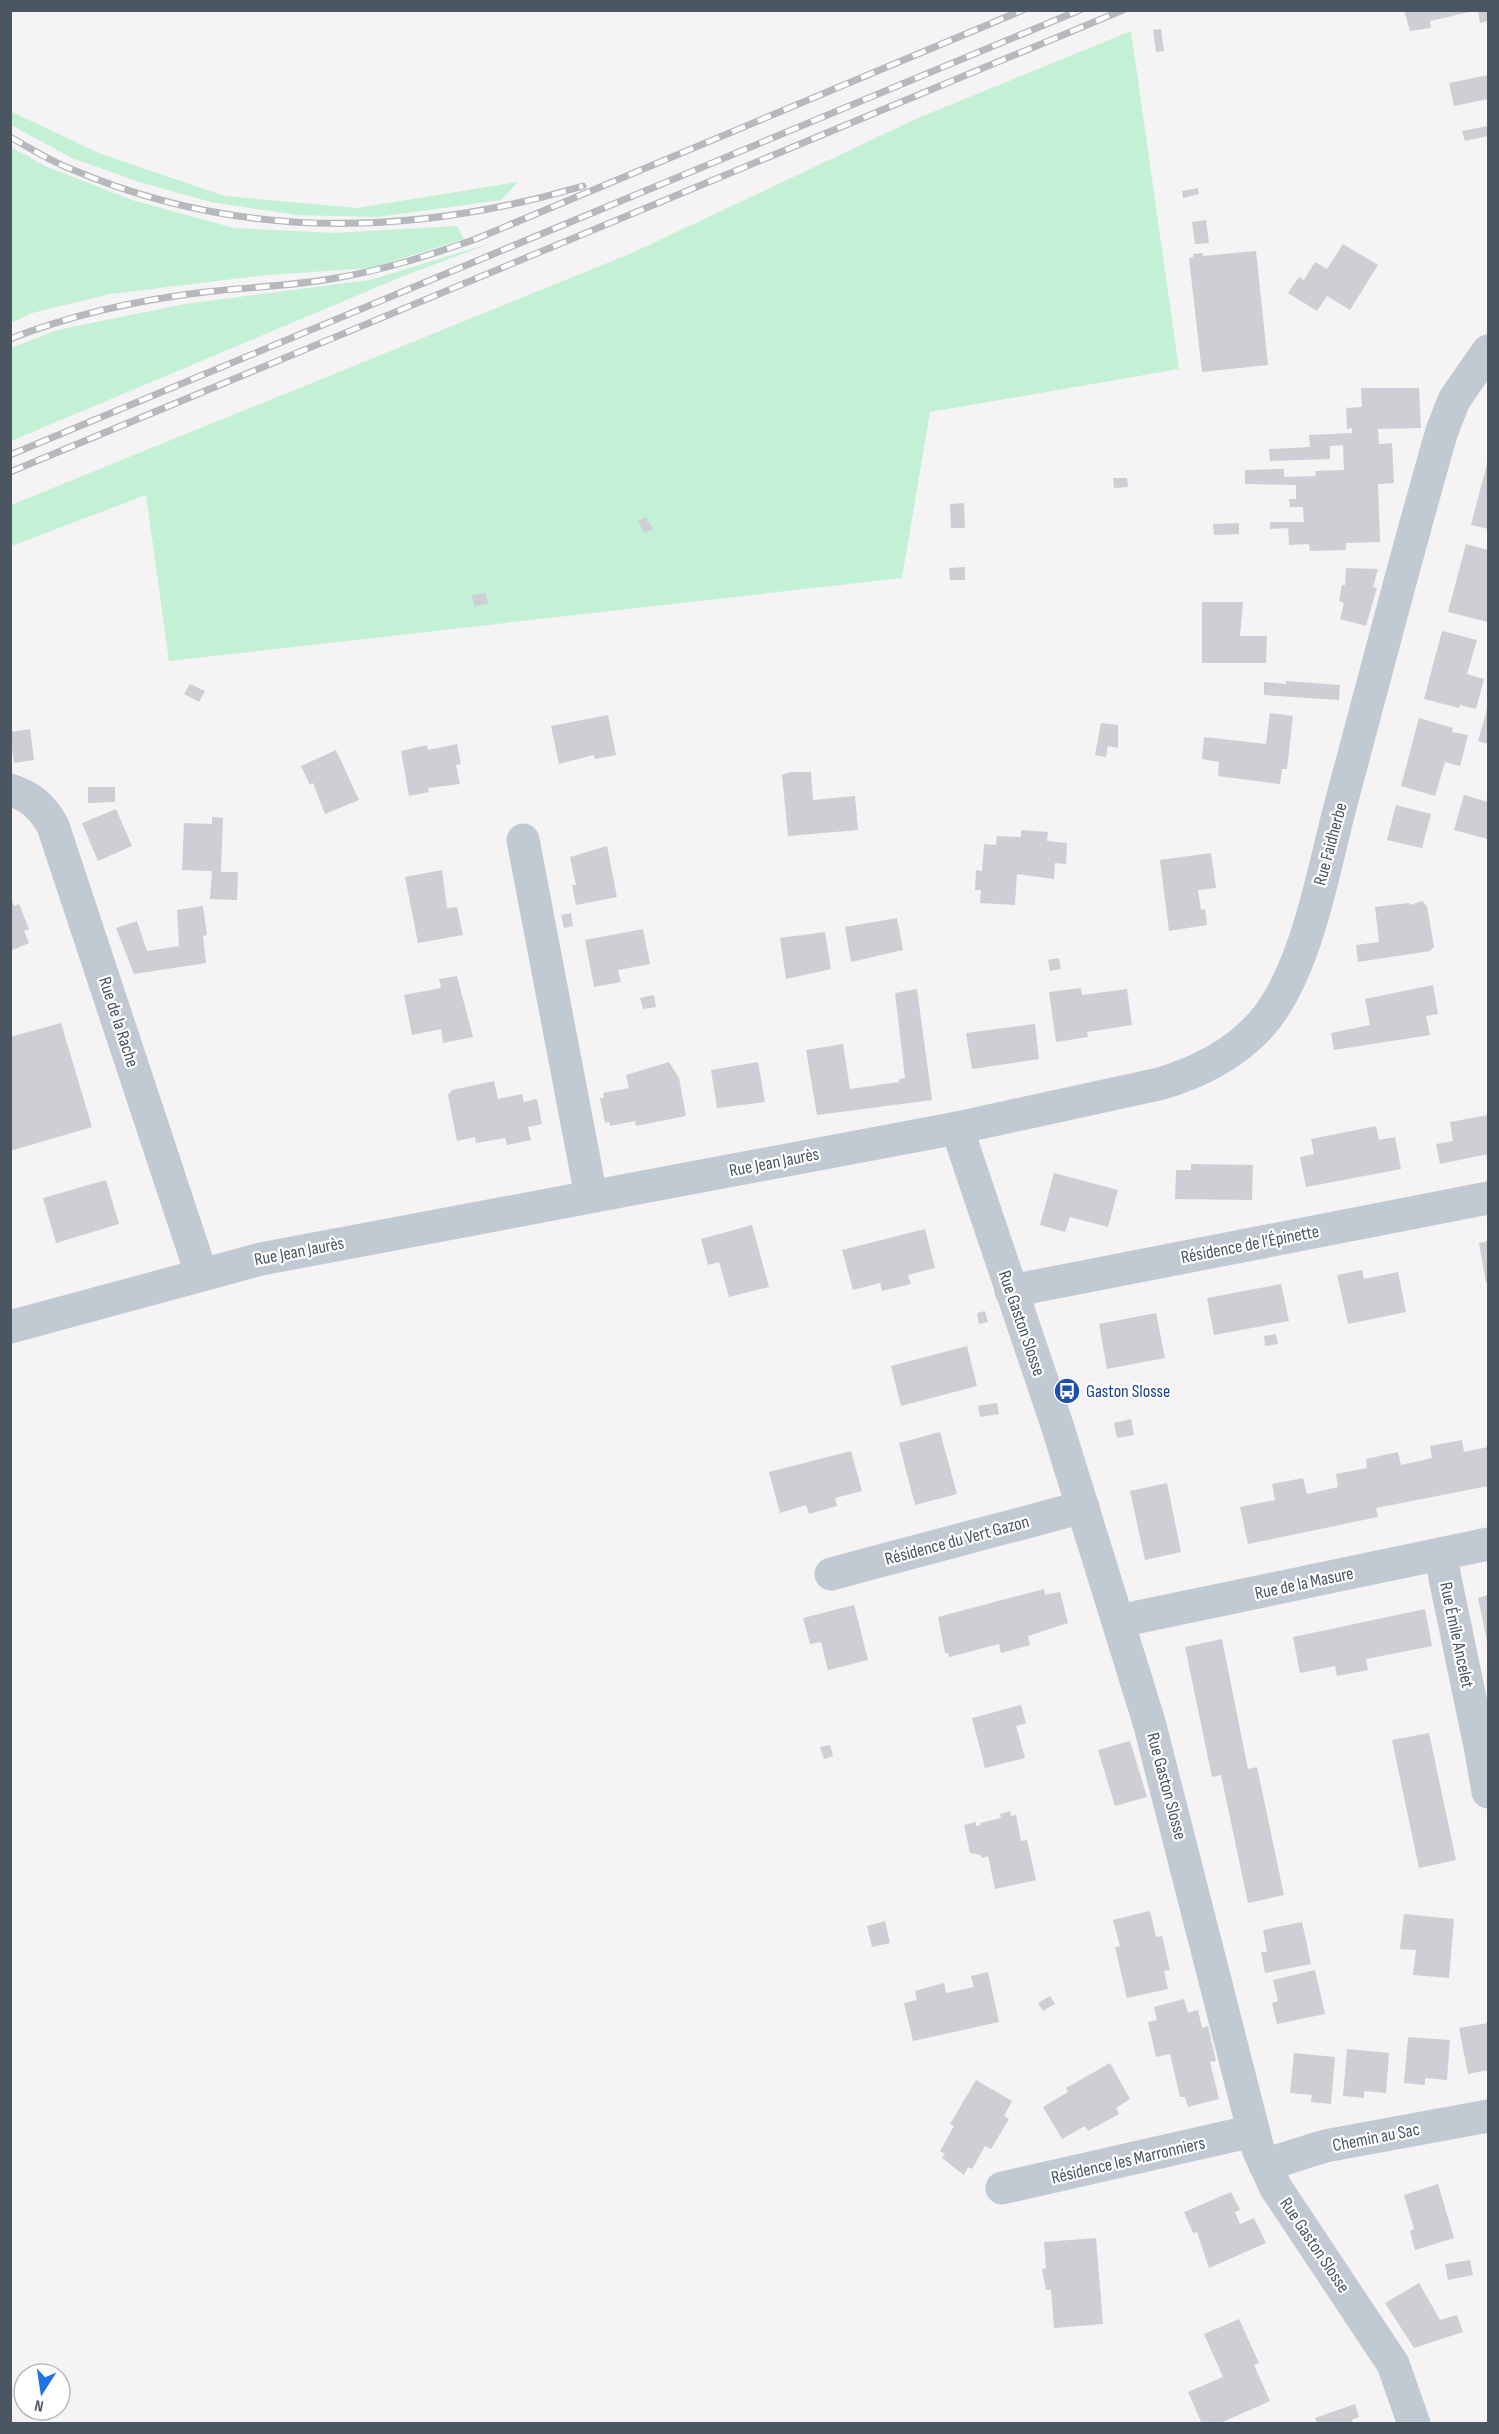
<svg xmlns="http://www.w3.org/2000/svg" width="1499" height="2434" font-family="'Sofia Sans Condensed',sans-serif">
<style>
.green{fill:#c3f1d5}
.building{fill:#cdcfd5}
.lines{fill:none;stroke-linecap:round;stroke-linejoin:round}
.street{stroke:#c1cad2;stroke-width:33}
.rail-casing{stroke:#b5b8bd;stroke-width:7}
.rail{stroke:#fff;stroke-width:4.5;stroke-dasharray:14;stroke-linecap:butt}
.labels{text-anchor:middle;stroke-width:4.5;stroke-linejoin:round;paint-order:stroke}
.street-label{font-size:18px;fill:#4a5661;stroke:#fff}
.transit-label{font-size:18px;fill:#164399;stroke:#fff;text-anchor:start}
</style>
<rect width="100%" height="100%" fill="#f5f3f3"/>
<!-- green -->
<g class="green">
<polygon points="1131,31 1179,369 930,412 902,578 169,661 146,495 11,546 11,505 632,253 918,118"/>
<polygon points="10,111 101,154 225,196 357,208 518,182 501,200 378,217 297,215 211,202 139,182 72,158 11,125"/>
<polygon points="11,147 45,166 132,200 234,228 333,233 457,226 464,239 371,268 267,275 110,294 32,313 11,323"/>
<polygon points="494,242 401,277 11,441 11,348 57,330 185,304 370,280"/>
</g>
<!-- building -->
<g class="building">
<polygon points="1404,10 1474,10 1474,11 1430,21 1431,28 1410,31"/>
<polygon points="1478,10 1488,10 1488,21 1480,23"/>
<polygon points="1161,29 1164,51 1156,52 1153,30"/>
<polygon points="1488,75 1488,99 1454,106 1449,83"/>
<polygon points="1488,126 1488,136 1465,141 1462,131"/>
<polygon points="1198,188 1199,194 1183,198 1182,191"/>
<polygon points="1206,220 1209,243 1195,244 1192,222"/>
<polygon points="1343,244 1378,265 1350,310 1327,296 1317,311 1288,293 1299,277 1304,280 1315,262 1327,269"/>
<polygon points="1256,251 1268,365 1202,372 1189,258 1193,257 1193,254 1203,253 1203,256"/>
<polygon points="1361,388 1419,388 1421,428 1378,429 1379,444 1392,443 1394,483 1378,484 1380,542 1346,543 1346,550 1310,551 1309,544 1289,545 1288,528 1270,529 1270,522 1304,522 1303,507 1290,507 1289,499 1296,499 1296,485 1245,484 1245,470 1284,469 1284,477 1316,476 1315,471 1344,470 1343,445 1330,446 1330,459 1270,461 1269,449 1310,447 1309,435 1352,433 1352,428 1347,429 1346,408 1362,407"/>
<polygon points="1488,460 1488,529 1471,525"/>
<polygon points="1113,478 1127,478 1128,487 1114,488"/>
<polygon points="964,503 965,528 951,528 950,504"/>
<polygon points="646,517 653,529 644,533 638,521"/>
<polygon points="1239,523 1239,534 1214,535 1213,524"/>
<polygon points="1466,544 1488,550 1488,622 1448,612"/>
<polygon points="965,567 965,580 950,580 949,568"/>
<polygon points="1346,568 1378,569 1373,587 1377,588 1366,626 1340,619 1344,603 1339,601 1342,585 1345,585"/>
<polygon points="486,593 488,604 474,606 472,595"/>
<polygon points="1202,602 1243,602 1240,636 1267,636 1266,663 1202,663"/>
<polygon points="1442,631 1477,640 1467,674 1484,679 1476,709 1460,705 1459,708 1424,699"/>
<polygon points="1286,681 1340,685 1339,700 1264,695 1264,682 1286,684"/>
<polygon points="190,684 205,691 199,702 184,694"/>
<polygon points="1487,709 1488,709 1488,744 1478,741"/>
<polygon points="1270,713 1293,716 1287,769 1282,769 1280,784 1218,776 1219,762 1202,759 1204,737 1266,744"/>
<polygon points="608,715 616,755 595,759 594,755 559,764 551,726"/>
<polygon points="1419,718 1453,728 1452,732 1468,735 1460,766 1445,762 1435,796 1401,786"/>
<polygon points="1101,723 1118,725 1118,748 1108,746 1106,757 1095,755"/>
<polygon points="30,729 34,760 14,763 10,732"/>
<polygon points="457,744 461,764 456,765 460,784 428,788 429,792 409,796 401,751 427,745 428,750"/>
<polygon points="336,750 359,800 325,814 313,783 310,785 301,766"/>
<polygon points="790,772 811,772 813,800 855,796 858,830 788,836 782,775"/>
<polygon points="88,787 115,787 115,802 88,803"/>
<polygon points="1464,795 1488,802 1488,839 1454,830"/>
<polygon points="1396,805 1431,814 1422,848 1387,840"/>
<polygon points="116,809 132,846 98,861 82,823"/>
<polygon points="212,817 223,818 221,872 238,872 237,900 210,899 212,871 182,870 184,823 212,824"/>
<polygon points="1021,830 1048,832 1047,841 1067,843 1066,864 1055,863 1054,879 1017,874 1015,905 980,903 981,890 975,890 976,870 982,871 984,844 996,845 997,836 1021,837"/>
<polygon points="607,846 617,897 576,905 572,885 576,885 570,857"/>
<polygon points="1211,853 1216,888 1198,890 1201,910 1205,909 1207,925 1169,931 1160,860"/>
<polygon points="442,870 447,908 457,907 463,935 418,943 405,877"/>
<polygon points="10,897 14,906 19,904 29,929 24,931 29,943 10,951"/>
<polygon points="1422,901 1427,906 1434,947 1430,951 1358,962 1356,945 1379,942 1375,907 1409,903 1410,905"/>
<polygon points="203,906 207,935 203,936 206,963 134,974 116,928 137,921 147,951 179,946 177,910"/>
<polygon points="571,913 573,926 564,928 561,915"/>
<polygon points="897,918 903,950 851,962 845,927"/>
<polygon points="643,929 650,964 618,970 621,982 594,987 585,940"/>
<polygon points="825,932 831,969 786,979 780,938"/>
<polygon points="1059,958 1061,969 1050,971 1048,960"/>
<polygon points="457,976 473,1037 443,1043 441,1029 412,1035 404,995 441,988 439,979"/>
<polygon points="1433,985 1438,1014 1426,1016 1430,1035 1334,1050 1331,1033 1370,1025 1365,999"/>
<polygon points="1081,988 1082,995 1127,989 1132,1025 1087,1032 1088,1037 1056,1042 1049,992"/>
<polygon points="917,989 932,1100 817,1115 806,1050 843,1044 850,1089 899,1082 899,1079 905,1078 895,993"/>
<polygon points="654,995 656,1007 643,1009 640,998"/>
<polygon points="61,1023 92,1127 10,1151 10,1037"/>
<polygon points="1035,1024 1039,1059 972,1069 966,1033"/>
<polygon points="669,1062 679,1078 686,1116 636,1126 635,1121 610,1126 609,1122 605,1123 600,1098 604,1098 603,1093 629,1088 626,1075"/>
<polygon points="758,1062 765,1102 717,1108 711,1070"/>
<polygon points="494,1081 498,1099 522,1094 524,1102 537,1099 542,1124 528,1127 531,1140 507,1145 505,1138 476,1143 475,1137 457,1141 448,1095 452,1090"/>
<polygon points="1488,1115 1488,1154 1440,1164 1436,1144 1453,1141 1450,1122"/>
<polygon points="1376,1126 1379,1140 1395,1137 1401,1169 1306,1187 1300,1157 1314,1154 1311,1139"/>
<polygon points="1191,1164 1253,1165 1252,1200 1175,1199 1176,1170 1191,1170"/>
<polygon points="1054,1173 1118,1190 1108,1227 1070,1217 1065,1232 1040,1225"/>
<polygon points="106,1180 119,1224 56,1243 43,1198"/>
<polygon points="752,1225 769,1287 729,1297 719,1262 708,1265 701,1239"/>
<polygon points="925,1229 935,1268 908,1275 911,1284 882,1291 880,1283 853,1290 842,1250"/>
<polygon points="1488,1241 1488,1282 1486,1283 1479,1243"/>
<polygon points="1362,1270 1364,1279 1398,1272 1406,1312 1348,1324 1337,1275"/>
<polygon points="1281,1284 1289,1321 1214,1335 1207,1298"/>
<polygon points="985,1311 988,1322 979,1324 977,1313"/>
<polygon points="1156,1313 1165,1358 1107,1369 1099,1324"/>
<polygon points="1276,1334 1278,1344 1265,1346 1264,1336"/>
<polygon points="967,1346 977,1386 901,1406 891,1366"/>
<polygon points="997,1403 999,1414 980,1417 978,1406"/>
<polygon points="1131,1419 1134,1435 1117,1438 1114,1423"/>
<polygon points="940,1432 957,1494 915,1505 899,1443"/>
<polygon points="1462,1440 1464,1452 1488,1447 1488,1486 1376,1508 1378,1517 1248,1544 1240,1507 1275,1500 1272,1484 1303,1478 1307,1494 1338,1487 1336,1474 1367,1468 1366,1459 1398,1452 1401,1465 1432,1458 1430,1446"/>
<polygon points="851,1451 862,1491 835,1498 837,1506 809,1514 806,1505 780,1513 769,1472"/>
<polygon points="1167,1483 1181,1552 1145,1560 1130,1491"/>
<polygon points="1044,1589 1045,1595 1060,1592 1068,1623 1028,1636 1030,1645 1001,1653 999,1644 949,1657 948,1653 945,1653 938,1617"/>
<polygon points="1488,1595 1488,1641 1487,1641 1478,1598"/>
<polygon points="854,1605 868,1660 828,1670 821,1642 810,1644 803,1618"/>
<polygon points="1425,1609 1432,1646 1366,1659 1368,1670 1337,1676 1335,1666 1300,1673 1293,1637"/>
<polygon points="1222,1639 1248,1769 1257,1767 1284,1895 1248,1903 1221,1775 1212,1777 1185,1647"/>
<polygon points="1021,1705 1026,1723 1016,1726 1025,1758 985,1768 972,1718"/>
<polygon points="1429,1733 1456,1860 1419,1868 1392,1740"/>
<polygon points="1130,1741 1147,1797 1115,1806 1098,1750"/>
<polygon points="830,1745 833,1756 824,1759 820,1747"/>
<polygon points="1010,1811 1011,1816 1016,1815 1021,1841 1027,1840 1036,1880 995,1889 988,1856 982,1858 981,1855 970,1853 964,1825 976,1822 976,1826 981,1825 980,1823 1001,1818 1000,1814"/>
<polygon points="1150,1911 1156,1937 1162,1936 1170,1970 1164,1971 1168,1989 1127,1998 1115,1947 1120,1946 1113,1920"/>
<polygon points="1404,1914 1454,1919 1449,1978 1413,1975 1416,1950 1400,1949"/>
<polygon points="885,1921 890,1943 872,1947 867,1926"/>
<polygon points="1302,1922 1311,1964 1265,1973 1261,1952 1267,1952 1263,1930"/>
<polygon points="1315,1970 1325,2014 1277,2024 1272,2003 1278,2001 1273,1980"/>
<polygon points="988,1972 999,2022 913,2041 904,2003 917,2000 915,1991 944,1983 946,1993 974,1987 971,1976"/>
<polygon points="1050,1996 1055,2004 1043,2011 1038,2003"/>
<polygon points="1184,1999 1188,2013 1198,2010 1202,2028 1208,2026 1216,2061 1210,2062 1219,2099 1188,2107 1185,2097 1180,2097 1170,2054 1156,2057 1148,2022 1157,2020 1154,2007"/>
<polygon points="1488,2023 1488,2070 1468,2074 1459,2028"/>
<polygon points="1408,2037 1450,2040 1447,2080 1425,2078 1425,2085 1404,2083"/>
<polygon points="1347,2049 1389,2053 1386,2093 1364,2091 1364,2098 1343,2096"/>
<polygon points="1294,2053 1335,2057 1331,2104 1311,2102 1312,2095 1290,2093"/>
<polygon points="1110,2063 1130,2099 1116,2108 1119,2114 1088,2131 1085,2126 1062,2139 1043,2107 1068,2092 1066,2088"/>
<polygon points="976,2080 1012,2101 1004,2116 1009,2119 991,2149 985,2146 972,2169 968,2167 964,2175 942,2158 945,2154 940,2151 954,2126 950,2124"/>
<polygon points="1438,2184 1454,2238 1415,2250 1410,2231 1414,2229 1404,2195"/>
<polygon points="1231,2192 1240,2210 1235,2212 1240,2224 1254,2218 1266,2243 1209,2268 1197,2232 1193,2233 1184,2212"/>
<polygon points="1096,2238 1103,2324 1054,2328 1051,2290 1046,2290 1042,2269 1046,2268 1044,2242"/>
<polygon points="1470,2260 1473,2275 1448,2280 1445,2264"/>
<polygon points="1419,2283 1440,2320 1457,2315 1463,2332 1414,2348 1385,2303"/>
<polygon points="1239,2319 1259,2363 1254,2365 1270,2401 1218,2424 1202,2424 1188,2392 1223,2377 1204,2334"/>
<polygon points="1355,2404 1359,2417 1352,2420 1353,2424 1317,2424 1315,2418"/>
</g>
<g class="lines">
<!-- street -->
<g class="street">
<path d="M10,790C31,796 43,808 53,826L201,1273"/>
<polyline points="523,840 591,1196"/>
<polyline points="957,1128 1058,1428 1149,1722 1258,2149 1276,2188 1393,2364 1414,2424"/>
<polyline points="1011,1291 1488,1198"/>
<path d="M10,1327L261,1259L957,1128L1159,1084C1200,1072 1241,1051 1268,1016C1308,962 1323,872 1340,807C1374,681 1406,555 1442,431L1454,400L1488,351"/>
<polyline points="1440,1554 1481,1751"/>
<polyline points="831,1574 1083,1507"/>
<polyline points="1119,1621 1488,1544"/>
<polyline points="1488,1750 1481,1751 1488,1792"/>
<polyline points="1265,2165 1325,2146 1488,2116"/>
<polyline points="1002,2188 1253,2131"/>
</g>
<!-- rail casing -->
<g class="rail-casing">
<g id="rail">
<path d="M10,137C30,148 50,161 71,169C238,240 411,237 583,186"/>
<path d="M10,339C73,314 138,300 205,292C249,287 293,286 336,278C384,270 430,255 476,239L1023,10"/>
<polyline points="10,455 1080,10"/>
<polyline points="10,472 1123,10"/>
</g>
</g>
<!-- rail -->
<use href="#rail" class="rail"/>
</g>
<!-- icons -->
<defs>
<g id="bus-disc" transform="scale(1.35)"><circle r="9.5" fill="#1a4fb4" stroke="#fff"/><path d="M-5-6H5V4H4V6H2V4H-2V6H-4V4H-5ZM-3.5-4V0h7V-4ZM-3.5 1.2v1.5H-2V1.2ZM2 1.2v1.5H3.5V1.2Z" fill="#fff"/></g>
</defs>
<g fill-rule="evenodd">
<use href="#bus-disc" x="1067" y="1391"/>
</g>
<g class="labels">
<!-- street labels -->
<g class="street-label">
<text transform="translate(1330 844) rotate(-75)" y="6">Rue Faidherbe</text>
<text transform="translate(119 1022) rotate(72)" y="6">Rue de la Rache</text>
<text transform="translate(774 1162) rotate(-11)" y="6">Rue Jean Jaurès</text>
<text transform="translate(1250 1244) rotate(-11)" y="6">Résidence de l’Épinette</text>
<text transform="translate(299 1251) rotate(-11)" y="6">Rue Jean Jaurès</text>
<text transform="translate(1022 1323) rotate(71)" y="6">Rue Gaston Slosse</text>
<text transform="translate(957 1540) rotate(-15)" y="6">Résidence du Vert Gazon</text>
<text transform="translate(1304 1583) rotate(-12)" y="6">Rue de la Masure</text>
<text transform="translate(1457 1635) rotate(78)" y="6">Rue Émile Ancelet</text>
<text transform="translate(1167 1786) rotate(75)" y="6">Rue Gaston Slosse</text>
<text transform="translate(1376 2137) rotate(-11)" y="6">Chemin au Sac</text>
<text transform="translate(1128 2160) rotate(-13)" y="6">Résidence les Marronniers</text>
<text transform="translate(1315 2245) rotate(56)" y="6">Rue Gaston Slosse</text>
</g>
<!-- transit labels -->
<g class="transit-label">
<text x="1086" y="1397">Gaston Slosse</text>
</g>
</g>
<!-- border -->
<rect width="1499" height="2434" fill="none" stroke="#4a5661" stroke-width="24"/>
<!-- north arrow -->
<g transform="translate(42 2392) rotate(192)"><circle r="28" fill="#ffffff" stroke="#b7bbc0" stroke-width="1.5"/>
<path d="M0-4.5L10 22L0 15L-10 22Z" fill="#1a73e8"/>
<text y="-9" font-size="16" font-weight="bold" text-anchor="middle" fill="#4a5661">N</text>
</g>
</svg>
